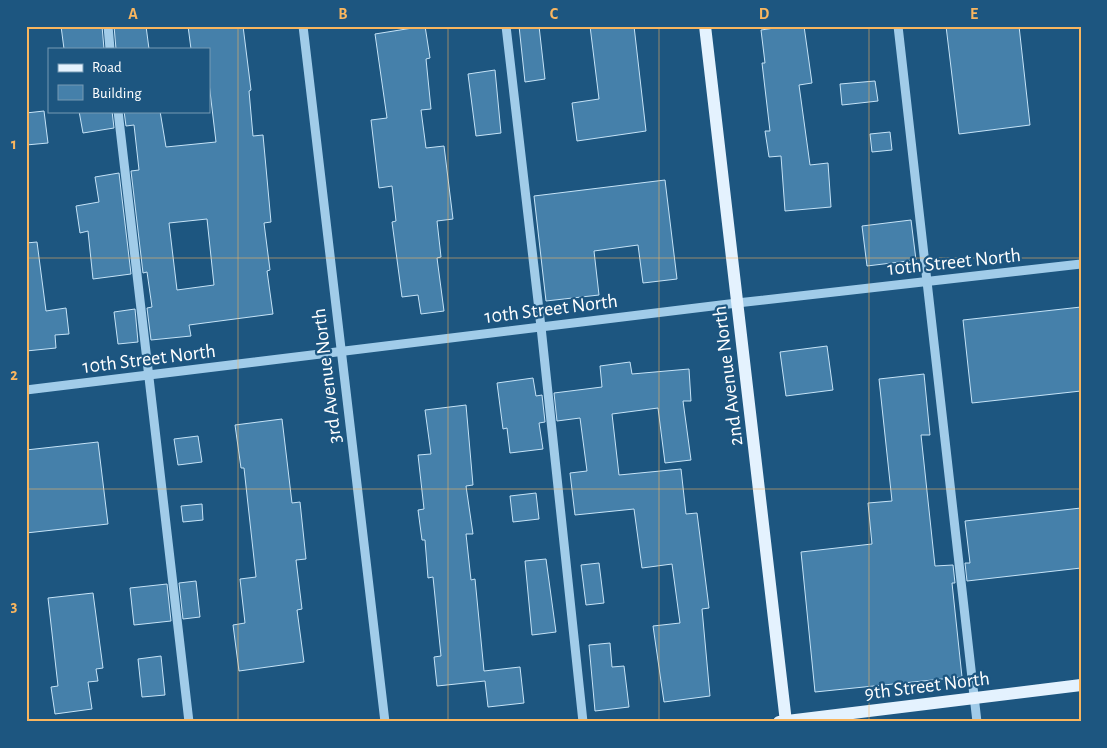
<svg xmlns="http://www.w3.org/2000/svg" width="1107" height="748" font-family="'Alegreya Sans',sans-serif">
<style>
.building{fill:#4580aa;stroke:#c5e3f7;fill-rule:evenodd}
.lines{fill:none;stroke-linecap:round;stroke-linejoin:round}
.minor{stroke:#a1cce9;stroke-width:9}
.major{stroke:#e4f2fe;stroke-width:12}
.grid{fill:none;stroke:#f9b65f;stroke-width:1;stroke-opacity:0.55}
.labels{text-anchor:middle;stroke-width:4.5;stroke-linejoin:round;paint-order:stroke}
.street-label{font-size:20px;fill:#fff;stroke:#1d5680}
.neatline{fill:none;stroke:#f9b65f;stroke-width:2}
.grid-label{font-size:16px;text-anchor:middle;font-weight:bold;fill:#f9b65f}
</style>
<rect width="100%" height="100%" fill="#1d5680"/>
<!-- building -->
<g class="building">
<polygon points="61,26 102,26 104,49 64,49"/>
<polygon points="114,26 146,26 149,49 116,49"/>
<path d="M188,26H243L251,90L249,91L253,136L263,135L271,222L264,223L270,270L267,271L273,314L189,325L191,336L151,340L147,308L152,307L147,272L143,273L131,171L139,170L134,125L126,126L124,111H160L166,147L216,142L209,83V49H191ZM207,219L214,285L177,290L169,223Z"/>
<polygon points="425,26 430,58 426,59 431,109 421,110 426,148 444,146 453,219 437,221 441,257 437,258 444,311 421,314 418,295 402,297 392,222 396,221 392,186 379,188 371,120 387,118 375,34"/>
<polygon points="519,26 539,26 545,79 525,82"/>
<polygon points="590,26 634,26 646,131 577,141 572,103 599,99"/>
<polygon points="788,26 804,26 812,83 799,85 810,165 828,163 831,207 785,211 781,156 769,157 765,131 770,131 762,63 765,63 761,30"/>
<polygon points="946,26 1019,26 1030,125 959,134"/>
<polygon points="495,70 501,133 476,136 468,74"/>
<polygon points="875,81 878,101 842,105 840,84"/>
<polygon points="44,111 48,143 26,145 26,113"/>
<polygon points="79,111 112,111 114,128 83,133"/>
<polygon points="890,132 892,150 872,152 870,134"/>
<polygon points="119,173 131,274 93,279 88,231 80,233 76,206 99,202 95,177"/>
<polygon points="665,180 677,279 643,283 638,245 594,251 599,295 546,301 534,196"/>
<polygon points="911,220 916,260 867,266 862,226"/>
<polygon points="37,242 46,311 66,308 69,334 55,335 56,348 26,351 26,243"/>
<polygon points="1081,307 1081,391 972,403 963,320"/>
<polygon points="135,309 138,342 118,344 114,312"/>
<polygon points="827,346 833,390 786,396 780,352"/>
<polygon points="630,362 632,374 689,369 691,401 683,401 691,460 665,463 658,408 612,414 619,475 681,469 686,514 697,513 709,608 702,609 710,696 664,702 653,626 680,623 672,564 642,568 634,509 575,515 570,473 587,471 580,418 557,421 554,393 602,387 600,366"/>
<polygon points="924,374 930,435 921,435 935,566 953,565 955,583 952,583 962,677 815,692 801,552 872,544 868,503 892,501 879,379"/>
<polygon points="533,378 536,396 542,395 545,422 539,423 543,449 510,453 507,428 503,429 497,383"/>
<polygon points="466,405 473,485 466,486 473,534 466,534 471,580 475,579 484,671 520,667 524,703 488,707 485,681 437,686 434,657 441,656 433,577 428,578 425,540 422,540 418,510 424,509 418,455 431,454 425,410"/>
<polygon points="282,419 292,503 300,502 306,559 296,560 302,609 297,610 304,662 239,671 233,625 245,623 240,579 256,577 244,468 241,468 235,425"/>
<polygon points="198,436 202,462 178,465 174,439"/>
<polygon points="98,442 108,524 26,533 26,450"/>
<polygon points="536,493 539,519 513,522 510,496"/>
<polygon points="202,504 203,520 183,522 181,506"/>
<polygon points="1081,508 1081,568 967,581 965,563 970,563 965,521"/>
<polygon points="546,559 556,632 532,635 525,561"/>
<polygon points="599,563 604,603 586,605 581,565"/>
<polygon points="196,581 200,617 183,619 179,583"/>
<polygon points="167,584 171,621 134,625 130,588"/>
<polygon points="93,593 103,668 96,669 98,681 88,682 92,709 55,714 51,687 58,686 48,598"/>
<polygon points="610,643 612,667 624,666 629,707 595,711 589,645"/>
<polygon points="161,656 165,695 142,697 138,659"/>
</g>
<g class="lines">
<!-- minor -->
<g class="minor">
<polyline points="108,26 110,49"/>
<polyline points="303,26 385,722"/>
<polyline points="506,26 541,327 583,722"/>
<polyline points="898,26 977,722"/>
<polyline points="118,111 189,722"/>
<polyline points="26,390 737,303 1081,264"/>
</g>
<!-- major -->
<g class="major">
<polyline points="705,26 786,722"/>
<polyline points="779,722 1081,685"/>
</g>
</g>
<!-- grid -->
<path class="grid" d="M238,26V722M448,26V722M659,26V722M869,26V722M26,258H1081M26,489H1081"/>
<g class="labels">
<!-- street labels -->
<g class="street-label">
<text transform="translate(954 261) rotate(-6)" y="7">10th Street North</text>
<text transform="translate(551 308) rotate(-7)" y="7">10th Street North</text>
<text transform="translate(149 358) rotate(-7)" y="7">10th Street North</text>
<text transform="translate(326 376) rotate(-97)" y="7">3rd Avenue North</text>
<text transform="translate(727 376) rotate(-97)" y="7">2nd Avenue North</text>
<text transform="translate(927 685) rotate(-7)" y="7">9th Street North</text>
</g>
</g>
<!-- border -->
<rect width="1107" height="748" fill="none" stroke="#1d5680" stroke-width="55"/>
<!-- legend -->
<rect x="48" y="48" width="162" height="65" fill="#1d5680" stroke="#779ab3"/>
<rect x="58" y="64" width="25" height="8" fill="#e4f2fe" stroke="#779ab3"/>
<text x="92" y="72" font-size="15" fill="#ffffff">Road</text>
<rect x="58" y="85" width="25" height="15" fill="#4580aa" stroke="#779ab3"/>
<text x="92" y="98" font-size="15" fill="#ffffff">Building</text>
<rect x="28" y="28" width="1052" height="692" class="neatline"/>
<g class="grid-label">
<text x="133" y="19">A</text>
<text x="343" y="19">B</text>
<text x="554" y="19">C</text>
<text x="764" y="19">D</text>
<text x="974" y="19">E</text>
<text x="14" y="149">1</text>
<text x="14" y="380">2</text>
<text x="14" y="611">3</text>
</g>
</svg>
